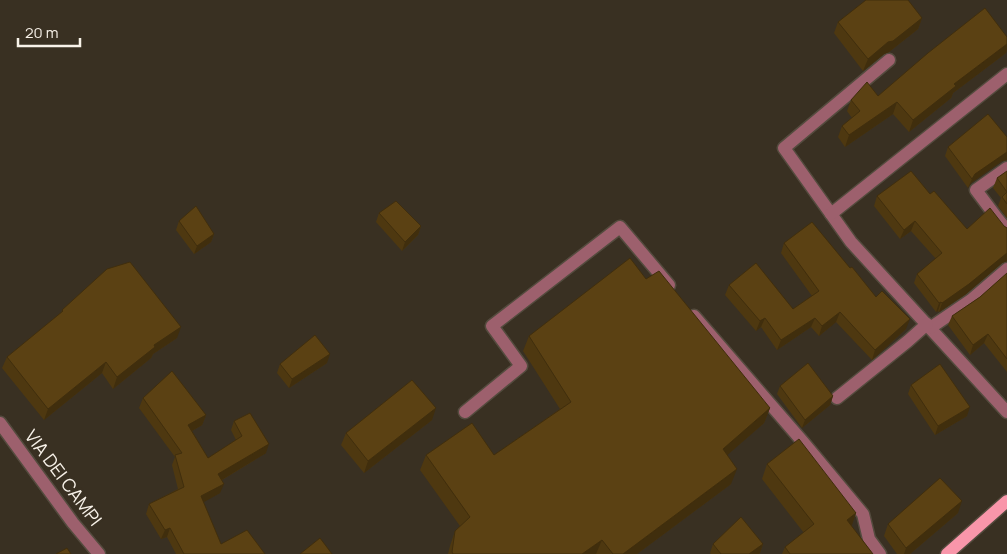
<svg xmlns="http://www.w3.org/2000/svg" width="1007" height="554" font-family="Manrope,sans-serif">
<style>
.lines{fill:none;stroke-linecap:round;stroke-linejoin:round}
.minor-casing{stroke:#544b3e;stroke-width:15}
.major-casing{stroke:#544b3e;stroke-width:15}
.minor{stroke:#9d606d;stroke-width:12}
.major{stroke:#f996aa;stroke-width:12}
.wall{fill:#4e3810}
.shaded-wall{fill:#402e0d}
.building{fill:#5b4113;stroke:#402e0d}
.labels{text-anchor:middle;stroke-width:4.5;stroke-linejoin:round;paint-order:stroke}
.street-label{font-size:18px;fill:#f8f2e9;stroke:#393022}
</style>
<rect width="100%" height="100%" fill="#393022"/>
<g class="lines">
<!-- minor casing -->
<g class="minor-casing">
<g id="minor">
<polyline points="889,60 784,148 851,242 1007,412"/>
<polyline points="1007,168 976,190 997,218 1007,230"/>
<polyline points="831,214 1007,74"/>
<polyline points="694,316 803,442 863,514 869,539 880,554"/>
<polyline points="930,328 971,300 1007,269"/>
<polyline points="837,398 908,341 927,324"/>
<polyline points="465,412 521,366 492,326 620,227 669,285"/>
<polyline points="0,423 73,523 99,554"/>
</g>
</g>
<!-- major casing -->
<g class="major-casing">
<polyline id="major" points="947,554 1007,501"/>
</g>
<!-- minor -->
<use href="#minor" class="minor"/>
<!-- major -->
<use href="#major" class="major"/>
</g>
<!-- wall -->
<g class="wall">
<polygon points="922,18 918,29 889,52 884,54 863,71 834,33 838,22"/>
<polygon points="1007,37 1007,49 1006,53 953,93 951,98 909,132 893,114 845,147 838,137 842,126 852,118 847,111 851,100 878,96"/>
<polygon points="1007,137 1007,160 1002,161 971,183 968,188 945,156 948,147"/>
<polygon points="1007,171 1007,218 998,206 1001,198 993,188 997,178"/>
<polygon points="930,194 967,229 1004,226 1007,228 1007,261 1002,263 966,294 939,312 938,311 936,312 914,283 917,274 936,259 911,231 900,239 874,206 877,196"/>
<polygon points="379,213 421,226 418,235 402,251 376,222"/>
<polygon points="179,221 214,234 211,242 194,254 176,230"/>
<polygon points="784,243 850,268 876,297 906,329 872,360 836,322 819,336 811,327 777,350 761,327 756,331 725,295 729,285 793,309 812,296 781,253"/>
<polygon points="1007,273 1007,372 984,343 970,355 948,325 952,316 980,297"/>
<polygon points="646,279 770,408 764,423 727,455 731,484 637,554 448,554 450,546 455,531 460,526 420,470 426,455 494,455 560,409 523,351 529,336"/>
<polygon points="62,310 177,338 153,354 151,358 113,389 102,373 44,420 2,368 7,357 61,313"/>
<polygon points="327,363 289,388 277,373 280,364"/>
<polygon points="911,385 967,416 935,435 908,394"/>
<polygon points="780,386 833,396 830,405 802,428 777,394"/>
<polygon points="143,398 206,415 202,425 192,431 208,458 236,440 231,430 234,421 266,453 222,480 220,493 203,502 221,544 265,554 176,554 167,537 161,539 146,514 149,504 178,489 172,465 175,457 139,408"/>
<polygon points="432,420 364,473 341,445 346,433"/>
<polygon points="767,464 856,513 851,526 873,554 782,554 785,547 804,533 762,479"/>
<polygon points="958,513 910,554 897,554 884,536 888,524"/>
<polygon points="713,544 763,544 760,553 759,554 711,554 710,553"/>
</g>
<!-- shaded-wall -->
<g class="shaded-wall">
<polygon points="922,18 918,29 889,52 884,54 863,71 868,59 888,42"/>
<polygon points="1007,44 1007,49 1006,53 953,93 951,98 909,132 913,120 954,84"/>
<polygon points="897,102 893,114 845,147 849,135"/>
<polygon points="1006,152 1007,152 1007,160 1002,161 971,183 968,188 972,179 975,174"/>
<polygon points="915,221 911,231 900,239 904,230"/>
<polygon points="421,226 418,235 402,251 405,242"/>
<polygon points="214,234 211,242 194,254 197,246"/>
<polygon points="1007,253 1007,261 1002,263 966,294 939,312 942,303"/>
<polygon points="941,302 938,311 936,312 939,303"/>
<polygon points="840,312 836,322 819,336 822,326"/>
<polygon points="765,318 761,327 756,331 760,321"/>
<polygon points="815,318 811,327 777,350 781,340"/>
<polygon points="910,319 906,329 872,360 875,350"/>
<polygon points="181,327 177,338 153,354 151,358 113,389 117,377 154,345"/>
<polygon points="988,334 984,343 970,355 973,345"/>
<polygon points="330,354 327,363 289,388 292,379"/>
<polygon points="106,362 102,373 44,420 48,409"/>
<polygon points="833,396 830,405 802,428 805,420"/>
<polygon points="970,407 967,416 935,435 938,426"/>
<polygon points="436,408 432,420 364,473 368,461"/>
<polygon points="770,408 764,423 717,464 723,449"/>
<polygon points="206,415 202,425 185,435 188,425"/>
<polygon points="269,444 266,453 215,484 218,474"/>
<polygon points="737,469 731,484 637,554 623,554"/>
<polygon points="224,484 220,493 197,506 201,496"/>
<polygon points="962,501 958,513 910,554 904,554 906,548"/>
<polygon points="856,513 851,528 847,520"/>
<polygon points="170,528 167,537 161,539 165,530"/>
<polygon points="602,540 596,554 582,554"/>
<polygon points="763,544 760,553 759,554 749,554"/>
</g>
<!-- building -->
<g class="building">
<polygon points="866,0 908,0 922,18 893,41 888,42 868,59 838,22"/>
<polygon points="985,8 1007,37 1007,44 954,84 956,86 913,120 897,102 849,135 842,126 860,111 851,100 867,82 878,96 928,53"/>
<polygon points="988,114 1007,137 1007,152 975,174 972,179 948,147"/>
<polygon points="911,171 930,194 934,191 967,229 990,208 1004,226 1007,228 1007,253 969,284 942,303 941,302 939,303 917,274 942,253 915,221 904,230 877,196"/>
<polygon points="1007,171 1007,192 997,178"/>
<polygon points="1007,192 1007,204 1002,197"/>
<polygon points="396,201 421,226 405,242 379,213"/>
<polygon points="196,206 214,234 197,246 179,221"/>
<polygon points="812,222 850,268 852,267 876,297 882,291 910,319 875,350 840,312 822,326 815,318 781,340 765,318 760,321 729,285 756,263 793,309 819,291 784,243"/>
<polygon points="630,258 646,279 659,271 770,408 723,449 737,469 623,554 613,554 602,540 582,554 453,554 452,552 455,531 470,517 426,455 472,423 494,455 571,402 529,336"/>
<polygon points="130,262 181,327 154,345 155,347 117,377 106,362 48,409 7,357 63,311 62,310 107,269"/>
<polygon points="1007,273 1007,359 988,334 973,345 952,316 980,297"/>
<polygon points="315,335 330,354 292,379 280,364"/>
<polygon points="808,363 833,396 805,420 780,386"/>
<polygon points="940,364 970,407 938,426 911,385"/>
<polygon points="172,371 206,415 188,425 208,458 242,436 234,421 250,413 269,444 218,474 224,484 201,496 221,544 247,530 265,554 184,554 170,528 165,530 149,504 184,487 175,455 182,453 143,398"/>
<polygon points="412,380 436,408 368,461 346,433"/>
<polygon points="799,439 856,513 847,520 873,554 790,554 785,547 814,524 767,464"/>
<polygon points="940,478 962,501 906,548 888,524"/>
<polygon points="741,517 763,544 749,554 721,554 713,544"/>
<polygon points="320,538 332,554 300,554"/>
<polygon points="67,548 71,554 56,554"/>
</g>
<g class="labels">
<!-- street labels -->
<g class="street-label">
<text transform="translate(63 478) rotate(53)" y="6">VIA DEI CAMPI</text>
</g>
</g>
<!-- scale -->
<path d="M18 38v8h62v-8" fill="none" stroke="#f8f2e9" stroke-width="2.5"/>
<text x="25" y="38" font-size="15" fill="#f8f2e9" stroke="#393022" stroke-width="4" paint-order="stroke">20 m</text>
</svg>
